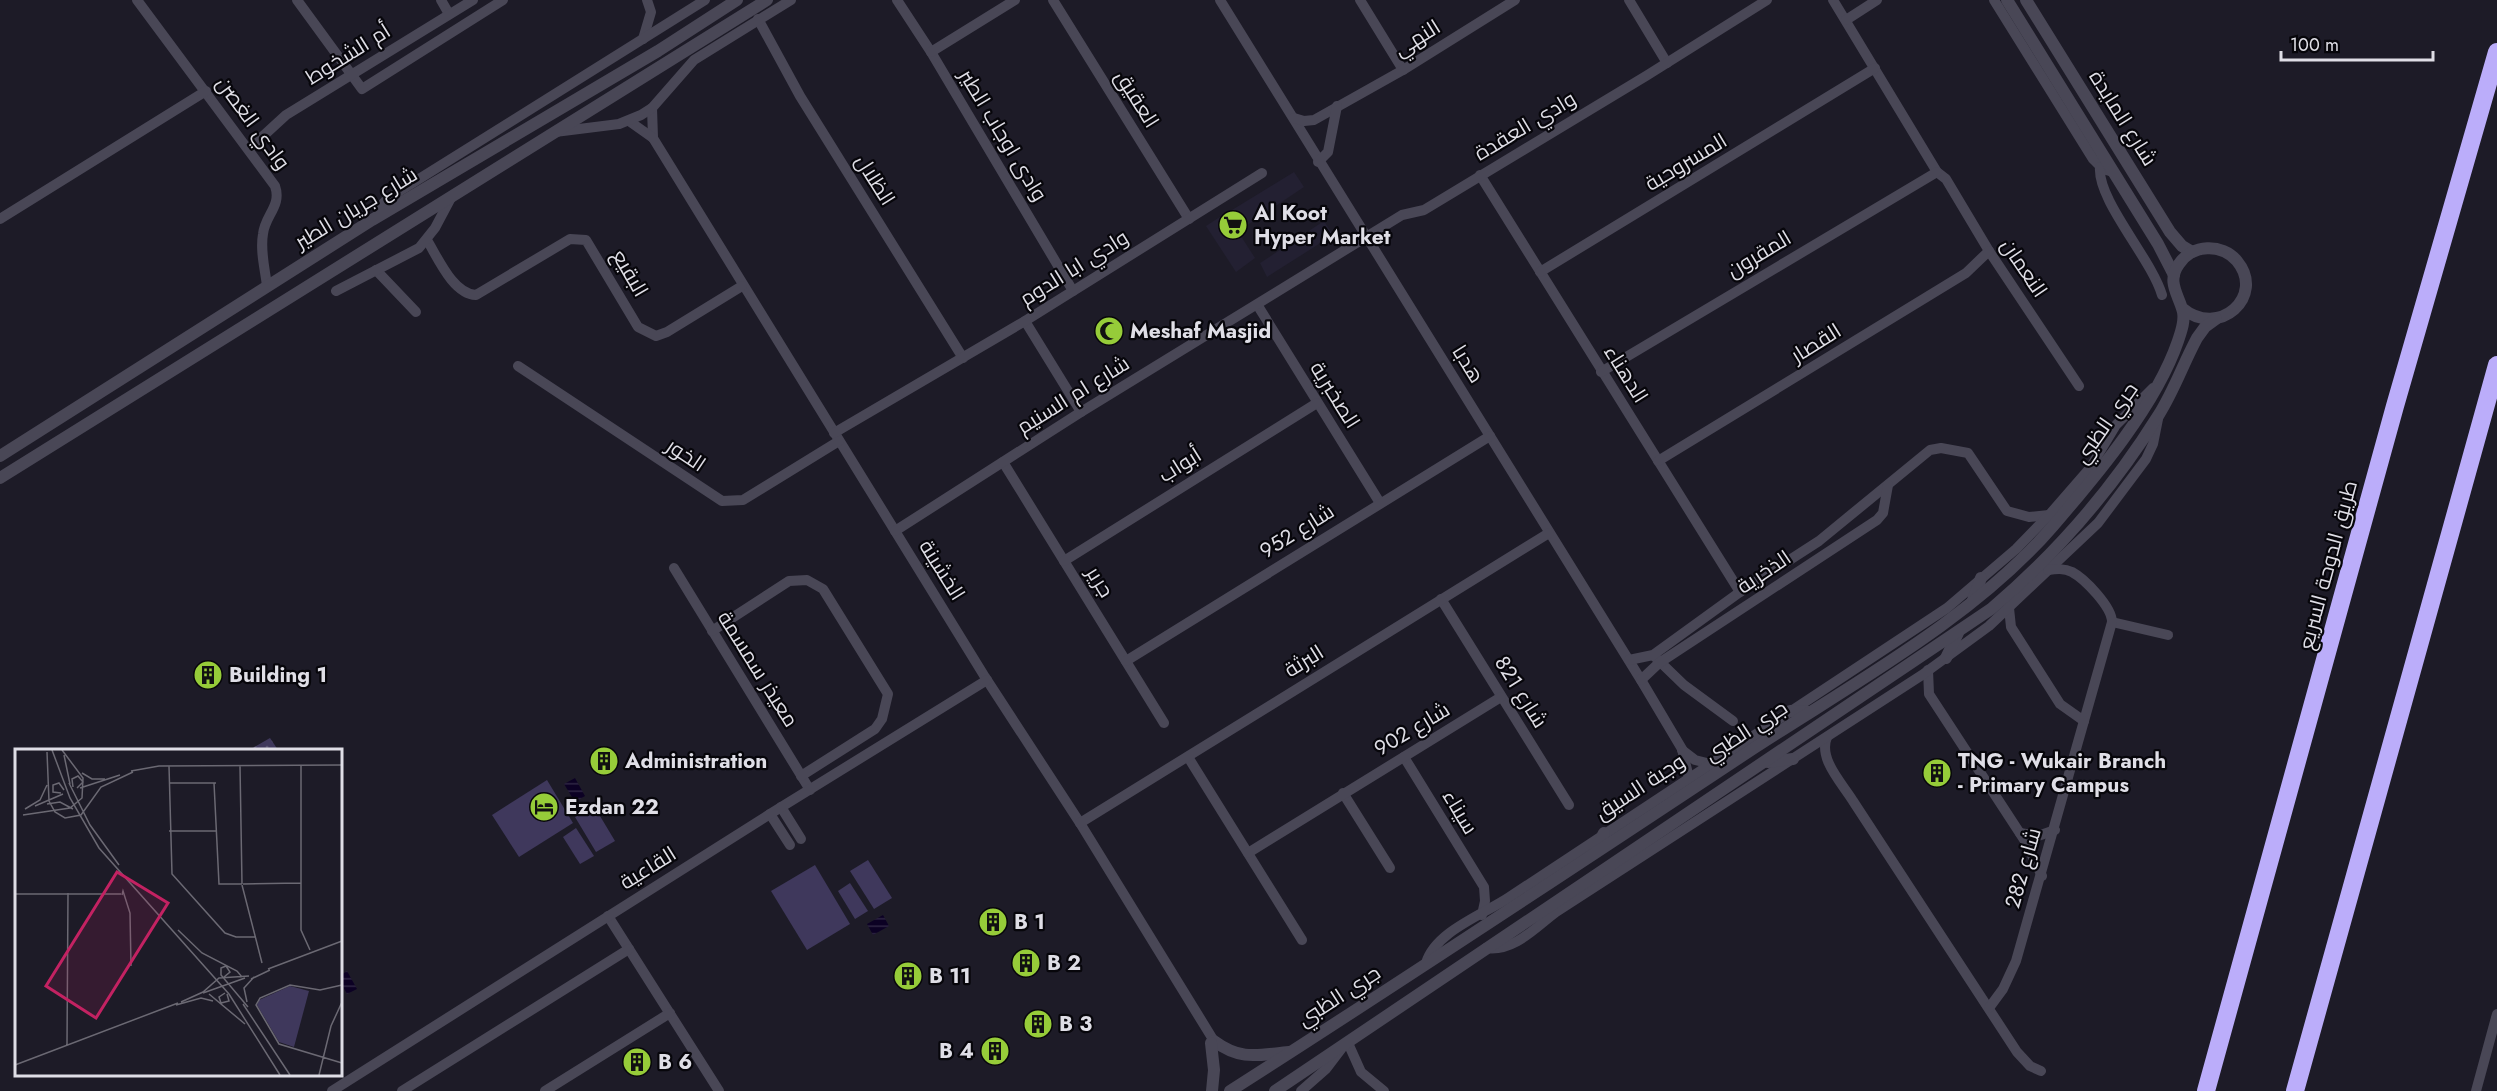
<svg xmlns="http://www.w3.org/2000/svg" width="2497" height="1091" font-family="Jost,Cairo,sans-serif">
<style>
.built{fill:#232032}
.grass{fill:url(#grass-dots)}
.garden{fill:#3f385c}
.water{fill:url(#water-rules)}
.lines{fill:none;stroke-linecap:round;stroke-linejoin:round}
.minor{stroke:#494756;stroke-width:10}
.tertiary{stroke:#494756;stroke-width:12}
.motorway{stroke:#bbadfa;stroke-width:18}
.labels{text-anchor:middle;stroke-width:4.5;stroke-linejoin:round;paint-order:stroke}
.street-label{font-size:21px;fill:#dfdee6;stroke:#07060b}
.poi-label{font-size:21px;font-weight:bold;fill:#dfdee6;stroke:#07060b;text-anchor:start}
.inset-road{fill:none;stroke:#6b6973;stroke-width:1.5}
.view{fill:#c32262;fill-opacity:0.15;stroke:#c32262;stroke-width:3}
.inset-edge{fill:none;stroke:#dfdee6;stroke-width:3}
</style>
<defs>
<pattern id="grass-dots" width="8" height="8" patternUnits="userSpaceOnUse" patternTransform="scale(1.5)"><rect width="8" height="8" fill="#3f385c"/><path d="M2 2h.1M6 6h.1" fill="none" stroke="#5a5473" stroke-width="1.8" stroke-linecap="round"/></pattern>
<pattern id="water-rules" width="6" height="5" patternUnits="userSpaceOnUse" patternTransform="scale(1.5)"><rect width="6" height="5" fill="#0c0124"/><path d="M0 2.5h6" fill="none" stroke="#2f2644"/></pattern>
</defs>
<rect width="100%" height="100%" fill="#1d1b27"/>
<!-- built -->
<g class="built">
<polygon points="1294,172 1304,187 1243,228 1232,210"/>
<polygon points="1226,213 1255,258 1236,272 1206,226"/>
<polygon points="1324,221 1333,235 1267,277 1260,263"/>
</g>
<!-- grass -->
<polygon class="grass" points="270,738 278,750 249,750"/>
<!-- garden -->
<g class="garden">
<polygon points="547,780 573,823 519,857 492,815"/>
<polygon points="594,806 615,841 596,852 575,817"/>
<polygon points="576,828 594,856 580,864 563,837"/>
<polygon points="868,860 892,898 874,909 850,871"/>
<polygon points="815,865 850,924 807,950 771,891"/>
<polygon points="850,883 868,911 855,919 838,891"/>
</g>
<!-- water -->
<g class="water">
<polygon points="575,778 585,796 575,802 564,784"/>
<polygon points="883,915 889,926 873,935 867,924"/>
<polygon points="347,971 357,989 347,994 341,983 341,975"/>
</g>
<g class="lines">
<!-- minor -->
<g class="minor">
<path d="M137,0L275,186C282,206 265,215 263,234C260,251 265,269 267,286"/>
<polyline points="297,0 362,89 503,0"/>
<polyline points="441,0 449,14"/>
<polyline points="897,0 931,52 1073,291"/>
<polyline points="1053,0 1189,219"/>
<polyline points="1220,0 1641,680 1682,749 1689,778"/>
<polyline points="1360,0 1403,70"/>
<polyline points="1629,0 1667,63"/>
<polyline points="1833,0 1937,172 1946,179 1989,251 2079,386"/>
<polyline points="1994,0 2093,159 2103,169 2113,172"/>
<polyline points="758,19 800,96 963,358"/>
<polyline points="1846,20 1877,0"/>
<polyline points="643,39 651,12 647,0"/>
<polyline points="931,52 1015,0"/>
<polyline points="652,108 653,138"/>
<polyline points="1294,118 1304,121 1314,120 1403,70 1515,0"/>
<polyline points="629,121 653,138 985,677 1080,823 1214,1041"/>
<polyline points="555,132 619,124 641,115 652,108 694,60 791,0"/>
<polyline points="249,149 286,115 473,0"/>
<polyline points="1318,162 1328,152 1337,106"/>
<path d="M2100,167C2097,200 2151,258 2162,295"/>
<polyline points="1480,175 1740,592"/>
<polyline points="380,215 381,206 387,199 705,0"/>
<polyline points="0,219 206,91"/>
<path d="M427,240C438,258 453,294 476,295L570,239L586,240L638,327L656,336L667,332L742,286"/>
<polyline points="376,270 416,312"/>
<polyline points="1540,272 1875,68"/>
<polyline points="336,291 419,248 435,228 452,196"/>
<polyline points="1258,306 1380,503"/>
<polyline points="1025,321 1081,412"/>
<polyline points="518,366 722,501 743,500 839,441"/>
<polyline points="1601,372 1937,172"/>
<polyline points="834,433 1025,321 1262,173"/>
<polyline points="1658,461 1966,273 1989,251"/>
<polyline points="1003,462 1164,723"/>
<polyline points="895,531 1081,412 1402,215 1424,210 1646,76 1767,0"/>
<polyline points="1064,561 1317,403"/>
<polyline points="674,568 810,790"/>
<polyline points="1441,599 1569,805"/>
<polyline points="2009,608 2011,627 2060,704 2084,721"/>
<polyline points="2112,622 2168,635"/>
<polyline points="712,631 789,581 807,580 823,589 888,694 882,719 875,729 801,776"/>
<polyline points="1655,657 1684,685 1733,721"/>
<polyline points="1629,660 1653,655 1740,592 1819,541 1930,450 1941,448 1968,453 2007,511 2029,517 2049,515"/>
<polyline points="1126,661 1490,436"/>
<polyline points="1928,670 1929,694 2025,841 2042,876"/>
<polyline points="1641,680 1659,663 1877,520 1883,513 1888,485"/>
<path d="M1827,737C1818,759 1842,783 1853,801L2017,1052L2030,1066L2041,1071"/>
<polyline points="1682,750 1695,760 1711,764"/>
<polyline points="1188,757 1302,940"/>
<polyline points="1404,757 1484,887 1485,901 1482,915"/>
<polyline points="1343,793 1390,868"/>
<polyline points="781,807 801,839"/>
<polyline points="770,814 790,845"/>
<polyline points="1080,823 1549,533"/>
<polyline points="2020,833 2038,836 2055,830"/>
<polyline points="1248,853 1501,697"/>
<polyline points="608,916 719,1091"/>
<path d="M1486,948C1514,952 1536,927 1556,912L1922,675L1989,626L2098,523L2146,459L2153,444L2158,419"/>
<path d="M1426,963C1435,932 1482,915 1508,898L1947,608L2016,549L2050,514L2090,468L2116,425L2153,388"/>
<path d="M1989,1008L2003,989L2016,961L2112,622C2112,607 2085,579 2072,572C2064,568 2056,569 2048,570"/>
<polyline points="1348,1043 1361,1072 1384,1091"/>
<polyline points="332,1091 770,814 987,680"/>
<polyline points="402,1091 629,949"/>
<polyline points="545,1091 670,1013"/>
<polyline points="1301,1091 1326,1069 1342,1048"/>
<polyline points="2476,1091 2497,1014"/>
</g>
<!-- tertiary -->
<g class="tertiary">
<polyline points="2007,0 2158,244 2174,275"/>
<polyline points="2026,0 2170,232 2182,246 2192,252"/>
<polyline points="0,456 372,220 658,51 737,0"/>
<polyline points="0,478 767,0"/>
<polyline points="1973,600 1981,578"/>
<polyline points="1946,658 1958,633"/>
<polyline points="1790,711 1810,712"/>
<polyline points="1768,762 1793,759"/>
<polyline points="1594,853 1604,833"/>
<path d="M1214,1041C1241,1061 1258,1055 1289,1052"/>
<polyline points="1211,1043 1214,1070 1212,1091"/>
<path d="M1230,1091C1404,980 1576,866 1748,752C1850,685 1973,619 2053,526C2097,475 2156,405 2178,341C2181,332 2185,322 2183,312C2179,295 2166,282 2179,264C2192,244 2222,243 2237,261C2266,296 2219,339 2182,308"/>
<path d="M1275,1091L1991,609C2056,554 2113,488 2158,416C2174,391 2183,364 2197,338L2205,327L2216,319"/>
</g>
<!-- motorway -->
<g class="motorway">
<polyline points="2206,1091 2395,406 2497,52"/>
<polyline points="2295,1091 2497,365"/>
</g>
</g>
<!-- icons -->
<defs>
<g id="supermarket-disc" transform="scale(1.5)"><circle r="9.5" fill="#96cc39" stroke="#07060b"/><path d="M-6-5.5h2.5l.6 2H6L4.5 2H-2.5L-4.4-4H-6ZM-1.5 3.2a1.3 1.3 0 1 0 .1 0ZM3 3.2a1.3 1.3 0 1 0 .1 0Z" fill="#111"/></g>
<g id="mosque-disc" transform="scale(1.5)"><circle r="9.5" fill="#96cc39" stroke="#07060b"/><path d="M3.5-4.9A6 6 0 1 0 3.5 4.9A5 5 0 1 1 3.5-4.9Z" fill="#111"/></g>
<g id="building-disc" transform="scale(1.5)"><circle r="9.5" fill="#96cc39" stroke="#07060b"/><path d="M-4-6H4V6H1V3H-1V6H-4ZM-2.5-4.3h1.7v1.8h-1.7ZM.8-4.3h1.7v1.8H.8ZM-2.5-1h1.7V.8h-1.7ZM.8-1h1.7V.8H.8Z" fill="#111"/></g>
<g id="hotel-disc" transform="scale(1.5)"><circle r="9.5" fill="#96cc39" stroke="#07060b"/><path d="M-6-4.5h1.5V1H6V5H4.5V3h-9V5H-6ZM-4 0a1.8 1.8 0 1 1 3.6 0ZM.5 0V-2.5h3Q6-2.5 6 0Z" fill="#111"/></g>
</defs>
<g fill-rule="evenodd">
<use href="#supermarket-disc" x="1233" y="225"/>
<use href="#mosque-disc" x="1109" y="331"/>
<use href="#building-disc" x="208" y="675"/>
<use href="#building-disc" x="604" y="761"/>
<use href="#building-disc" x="1937" y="773"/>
<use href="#hotel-disc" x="544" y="807"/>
<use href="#building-disc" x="993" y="922"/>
<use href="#building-disc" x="1026" y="963"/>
<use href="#building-disc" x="908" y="976"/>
<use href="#building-disc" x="1038" y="1024"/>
<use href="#building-disc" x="995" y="1051"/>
<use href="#building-disc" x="637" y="1062"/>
</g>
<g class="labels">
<!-- street labels -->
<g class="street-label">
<text transform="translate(1417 38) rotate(-32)" y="7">النهي</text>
<text transform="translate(348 54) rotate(-32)" y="7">أم الشخوط</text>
<text transform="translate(1137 99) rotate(58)" y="7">العقيق</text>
<text transform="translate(2123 118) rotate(58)" y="7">شارع المايدة</text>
<text transform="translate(253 123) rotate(54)" y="7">وادي الغصن</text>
<text transform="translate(1525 126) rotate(-31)" y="7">وادي العقدة</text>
<text transform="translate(1003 135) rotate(59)" y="7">وادى اوجاب الطير</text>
<text transform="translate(1686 162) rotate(-31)" y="7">المسروحية</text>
<text transform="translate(875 180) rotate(58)" y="7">الظلال</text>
<text transform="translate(356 208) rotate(-31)" y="7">شارع جريان الطير</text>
<text transform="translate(1759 254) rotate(-31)" y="7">المقرون</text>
<text transform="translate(1074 268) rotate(-32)" y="7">وادي ابا الدوم</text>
<text transform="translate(2024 268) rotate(56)" y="7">النعمان</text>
<text transform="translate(630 273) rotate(60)" y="7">البقيع</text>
<text transform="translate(1816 343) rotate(-32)" y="7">القصار</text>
<text transform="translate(1468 364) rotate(58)" y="7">هدبا</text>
<text transform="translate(1626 374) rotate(58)" y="7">الدهناء</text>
<text transform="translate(1073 395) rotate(-32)" y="7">شارع ام السنيم</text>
<text transform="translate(1335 395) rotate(58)" y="7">الصخبرية</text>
<text transform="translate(2106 423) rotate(-55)" y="7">جري الظبي</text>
<text transform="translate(686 455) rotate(34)" y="7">الخور</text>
<text transform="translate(1180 465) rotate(-32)" y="7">أبواب</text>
<text transform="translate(1297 531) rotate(-32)" y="7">شارع 952</text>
<text transform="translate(2328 565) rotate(-75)" y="7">طريق الدوحة السريع</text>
<text transform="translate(942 570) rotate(58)" y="7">الخشينة</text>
<text transform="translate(1764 572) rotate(-34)" y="7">الذخرية</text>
<text transform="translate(1100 582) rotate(58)" y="7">جرير</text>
<text transform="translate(1304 661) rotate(-32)" y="7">البرثة</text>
<text transform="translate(758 669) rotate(58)" y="7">معيذر سمسمة</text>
<text transform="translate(1521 692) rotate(58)" y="7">شارع 821</text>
<text transform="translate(1412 729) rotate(-31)" y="7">شارع 902</text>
<text transform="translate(1746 731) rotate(-33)" y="7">جري الظبي</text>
<text transform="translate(1640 787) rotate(-33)" y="7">وجبة السيق</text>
<text transform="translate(1460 812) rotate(59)" y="7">سيناء</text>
<text transform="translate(648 868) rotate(-32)" y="7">القاعية</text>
<text transform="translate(2023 868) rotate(-74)" y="7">شارع 282</text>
<text transform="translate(1339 996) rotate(-33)" y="7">جري الظبي</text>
</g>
<!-- poi labels -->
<g class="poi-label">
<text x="1254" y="220">Al Koot<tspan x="1254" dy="24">Hyper Market</tspan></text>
<text x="1130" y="338">Meshaf Masjid</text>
<text x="229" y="682">Building 1</text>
<text x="625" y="768">Administration</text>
<text x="1958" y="768">TNG - Wukair Branch<tspan x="1958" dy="24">- Primary Campus</tspan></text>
<text x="565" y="814">Ezdan 22</text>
<text x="1014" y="929">B 1</text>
<text x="1047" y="970">B 2</text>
<text x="929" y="983">B 11</text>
<text x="1059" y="1031">B 3</text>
<text x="974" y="1058" text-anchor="end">B 4</text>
<text x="658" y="1069">B 6</text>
</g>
</g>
<!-- overview -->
<g transform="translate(15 749)">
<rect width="327" height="327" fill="#1d1b27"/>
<path d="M275,237L294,242L279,298L264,293L242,256L244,251Z" fill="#3f385c"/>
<path class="inset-road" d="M37,1L55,49L84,99L214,245L265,326M32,3L34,52L40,63L50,69L66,66L86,38L118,23M49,6L55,35M154,17L157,125L210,184L221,188H241M225,17L227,135M286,17V181L295,201M116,22L144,17L327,16M67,24L77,30H90M54,34L75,76L104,116M154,34H201M199,34L204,135H227M58,38L57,30L63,27L68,33L62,39M65,39L105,26M46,44L38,43V36L44,34L49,41M32,55L45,53L58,60M20,57L48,45M10,60L25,51L32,36M8,66L55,59L67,49L68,29L47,1M154,82H201M228,135L286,134M227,136L247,214M0,145H106M107,146L108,142L115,164L116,217M163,181L187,204L222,222L227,228M253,220L327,192M209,228L215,223L211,217L206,219V226L233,258M236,230L255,221M327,236L305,241L275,236L245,249L241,256L264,295L327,314M188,244L230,229M210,244L204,248L206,254L214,252L212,245M194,245L230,275M166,253L188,243L204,229L234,227M232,253L229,239L239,228M228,255L275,326M161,256L186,249L198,252M52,296L53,144M0,316L163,254M304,326L316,277L327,253"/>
<path class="view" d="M102,123L153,154L81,269L31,237Z"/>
<rect width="327" height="327" class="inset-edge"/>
</g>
<!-- scale -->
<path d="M2281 51v9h152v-9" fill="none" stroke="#dfdee6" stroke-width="3"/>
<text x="2290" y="51" font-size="18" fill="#dfdee6" stroke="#07060b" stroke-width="4.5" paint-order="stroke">100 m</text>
</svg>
